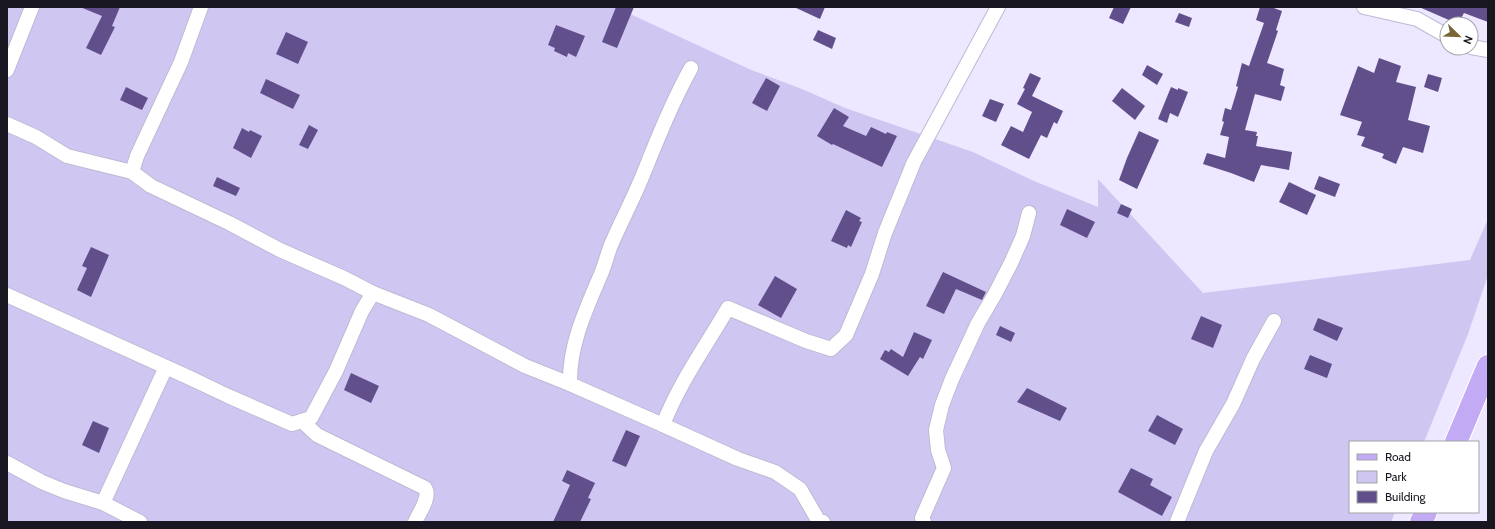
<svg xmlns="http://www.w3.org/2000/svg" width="1495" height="529" font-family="Cabin,sans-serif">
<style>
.green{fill:#d0c6f2}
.building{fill:#614f8c}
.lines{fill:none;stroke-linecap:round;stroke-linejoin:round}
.minor-casing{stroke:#bfb9d4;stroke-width:16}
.primary-casing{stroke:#fff;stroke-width:24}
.minor{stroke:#fff;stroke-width:14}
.primary{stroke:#c3aaf5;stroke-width:22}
</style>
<rect width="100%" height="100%" fill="#ede8ff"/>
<!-- green -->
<polygon class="green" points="7,7 615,7 749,69 802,89 845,108 973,152 1034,181 1098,207 1098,179 1203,293 1470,260 1488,219 1488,275 1468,334 1424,442 1350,442 1350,512 1395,512 1391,522 7,522"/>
<!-- building -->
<g class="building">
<polygon points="80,7 120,7 112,26 115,27 101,55 86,48 102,16"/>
<polygon points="616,7 634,7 617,48 602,42"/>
<polygon points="794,7 825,7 820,19"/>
<polygon points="1114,7 1131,7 1123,24 1109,18"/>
<polygon points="1260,7 1271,7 1282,11 1276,30 1278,31 1267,63 1284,69 1280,85 1285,87 1281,101 1255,94 1245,130 1257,132 1256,136 1258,136 1256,146 1292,152 1289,170 1261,165 1254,182 1231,173 1203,164 1207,153 1225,158 1229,137 1220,135 1224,122 1222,121 1225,108 1231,110 1238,87 1236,86 1242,63 1249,66 1264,23 1256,20"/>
<polygon points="1419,7 1488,7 1488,22 1464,13 1458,24"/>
<polygon points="1179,13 1192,18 1189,27 1175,22"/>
<polygon points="556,25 585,36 576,57 568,53 567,57 554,51 555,48 548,45"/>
<polygon points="818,30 836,38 832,49 813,40"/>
<polygon points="286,32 308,42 298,64 276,54"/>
<polygon points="1379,58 1401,66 1396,82 1416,87 1408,120 1430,126 1423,153 1403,147 1396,164 1382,158 1384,154 1361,146 1365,137 1357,135 1362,122 1340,115 1358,66 1374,73"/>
<polygon points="1147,65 1163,74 1157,85 1142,75"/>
<polygon points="1030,73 1041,78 1032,96 1063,111 1057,124 1054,122 1047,138 1041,135 1029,159 1001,145 1011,126 1023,132 1032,112 1017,104 1025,89 1023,88"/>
<polygon points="1428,74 1442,78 1438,92 1424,87"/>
<polygon points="766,78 780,86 767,111 752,103"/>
<polygon points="266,79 300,95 293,109 260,93"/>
<polygon points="126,87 148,98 142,110 120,100"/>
<polygon points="1171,87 1178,90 1178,88 1188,92 1178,117 1170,113 1167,123 1158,119"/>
<polygon points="1122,88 1145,106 1135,120 1112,101"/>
<polygon points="990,99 1004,104 996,122 982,116"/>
<polygon points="834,108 849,117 843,126 866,136 871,127 886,134 887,132 897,136 882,167 833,144 832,145 817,136"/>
<polygon points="309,125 318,130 308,149 299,145"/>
<polygon points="242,128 249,132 250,130 262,136 251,158 233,148"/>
<polygon points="1139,131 1159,140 1137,189 1119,180 1127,158"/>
<polygon points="1319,176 1340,184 1335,197 1314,189"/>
<polygon points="217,177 240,188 236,196 213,186"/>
<polygon points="1289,182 1316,195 1307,215 1279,202"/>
<polygon points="1121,204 1132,209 1128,218 1117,213"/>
<polygon points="1067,209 1095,222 1087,238 1060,225"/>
<polygon points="846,210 861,218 859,221 862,222 851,247 848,245 847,248 831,241"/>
<polygon points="91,247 109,255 91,297 77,290 87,268 82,266"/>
<polygon points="943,272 986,292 982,300 956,289 944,314 926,306"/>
<polygon points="775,276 797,289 781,318 758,305"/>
<polygon points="1201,316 1222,325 1213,348 1191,339"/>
<polygon points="1318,318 1343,328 1337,341 1313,330"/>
<polygon points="1000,326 1015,333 1011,342 996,335"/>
<polygon points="914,332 932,340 923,359 920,357 908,376 880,359 885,350 889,352 891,349 903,357"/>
<polygon points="1310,355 1332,364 1327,378 1304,369"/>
<polygon points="351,373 379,386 371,403 344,390"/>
<polygon points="1027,388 1067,408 1060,421 1017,402"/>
<polygon points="1157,415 1183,429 1175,445 1148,431"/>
<polygon points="93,421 109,428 99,453 82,445"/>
<polygon points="626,430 640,436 626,467 612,461"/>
<polygon points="1131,468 1153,479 1150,485 1172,497 1162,516 1118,492"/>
<polygon points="567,470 595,483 588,498 591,499 580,522 553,522 570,485 562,481"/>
</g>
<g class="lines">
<!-- minor casing -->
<g class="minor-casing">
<g id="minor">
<polyline points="201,7 181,62 137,156 132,172 151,186 229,223 280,250 344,278 373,293"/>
<polyline points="1364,7 1417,19 1447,36"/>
<polyline points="1471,47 1488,50"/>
<polyline points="7,70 32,7"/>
<polyline points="7,124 36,137 67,156 132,172"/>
<polyline points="7,295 188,377 228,396 292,424 311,418 336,371 362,311 373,293 429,315 525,366 570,384"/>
<path d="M302,421L317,435L425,488C431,497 419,513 415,522"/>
<path d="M663,425L570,384C569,345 586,309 601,274C605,265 607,255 611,245C620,224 631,203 640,182C656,143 671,104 691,68"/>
<polyline points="7,463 42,482 64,491 103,503 140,522"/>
<polyline points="103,503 166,367"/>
<path d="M823,522L818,520L800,489L775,472L738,459L663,425C679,383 706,346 728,308L806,341L831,349L846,335L872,274L885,233L914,162L998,7"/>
<polyline points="924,522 922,518 944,468 938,450 936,430 942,405 952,379 978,323 995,294 1011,263 1023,236 1029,213"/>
<polyline points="1177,522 1206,451 1233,404 1253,359 1274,321"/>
</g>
</g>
<!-- primary casing -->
<g class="primary-casing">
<g id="primary">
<polyline points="1456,442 1488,366"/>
<polyline points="1421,522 1426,512"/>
</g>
</g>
<!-- minor -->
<use href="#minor" class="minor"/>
<!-- primary -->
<use href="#primary" class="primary"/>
</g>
<!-- border -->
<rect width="1495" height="529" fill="none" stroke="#181620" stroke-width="16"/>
<!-- legend -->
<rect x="1349" y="441" width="130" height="72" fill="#ffffff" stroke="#a3a2a6"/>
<rect x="1357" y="454" width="20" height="6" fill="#c3aaf5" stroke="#a3a2a6"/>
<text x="1385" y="461" font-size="12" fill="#181620">Road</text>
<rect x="1357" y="471" width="20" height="12" fill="#d0c6f2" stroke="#a3a2a6"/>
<text x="1385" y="481" font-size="12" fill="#181620">Park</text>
<rect x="1357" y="491" width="20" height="12" fill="#614f8c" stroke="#a3a2a6"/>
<text x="1385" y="501" font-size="12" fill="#181620">Building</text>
<!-- north arrow -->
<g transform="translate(1459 36) rotate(113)"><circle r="19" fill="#ffffff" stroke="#a3a2a6"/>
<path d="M0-3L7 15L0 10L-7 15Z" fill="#7b6635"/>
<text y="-6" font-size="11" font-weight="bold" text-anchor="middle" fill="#181620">N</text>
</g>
</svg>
